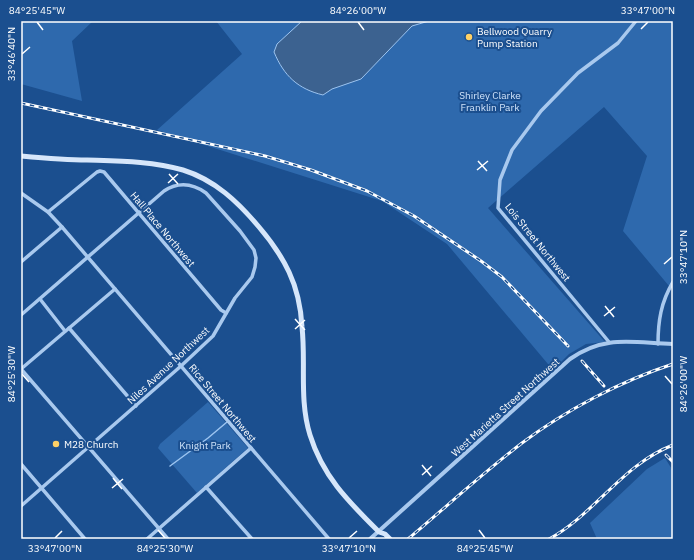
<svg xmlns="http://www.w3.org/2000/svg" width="694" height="560" font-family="'IBM Plex Sans',sans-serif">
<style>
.green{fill:#2e69ad}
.water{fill:#3c6290;stroke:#9cc4f0}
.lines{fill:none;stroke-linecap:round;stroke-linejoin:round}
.stream{stroke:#9cc4f0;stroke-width:1.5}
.minor{stroke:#a9c9ee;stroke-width:3.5}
.tertiary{stroke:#a9c9ee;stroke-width:4}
.secondary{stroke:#d6e6fa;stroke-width:5}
.rail-casing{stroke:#fff;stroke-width:3}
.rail{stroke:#1b4f8f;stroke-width:1.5;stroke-dasharray:4.5;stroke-linecap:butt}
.ticks{fill:none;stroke:#fff;stroke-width:1.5}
.poi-dot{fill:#ffd166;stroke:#1b4f8f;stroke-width:1.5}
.labels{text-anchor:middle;stroke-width:4;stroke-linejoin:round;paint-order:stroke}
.poi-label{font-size:10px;fill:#fff;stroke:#1b4f8f;text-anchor:start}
.park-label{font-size:10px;fill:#cfe3fa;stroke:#1b4f8f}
.street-label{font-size:10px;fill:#fff;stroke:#1b4f8f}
.neatline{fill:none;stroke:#fff;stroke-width:1.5}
.ticks-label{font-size:10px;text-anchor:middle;fill:#fff}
</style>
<rect width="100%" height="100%" fill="#1b4f8f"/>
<!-- green -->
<g class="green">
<polygon points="21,21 93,21 72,41 82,101 21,84"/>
<polygon points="216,21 673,21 673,282 669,286 623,231 647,156 604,107 488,208 605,342 586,344 569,354 553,370 447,244 382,201 157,130 242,54"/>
<polygon points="208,402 248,448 197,493 158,448 160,444"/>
<polygon points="665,458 673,471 673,538 661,539 597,539 590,523 647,469"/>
</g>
<!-- water -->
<path class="water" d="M302,21H429L412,26L361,79L332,89L323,95C298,89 284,76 274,52L277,44Z"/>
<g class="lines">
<!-- stream -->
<polyline class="stream" points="170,466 208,438 227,422"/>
<!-- minor -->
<g class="minor">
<polyline points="21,193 48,212 62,227 329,539"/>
<polyline points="48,212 97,172 100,171 104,172 221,310 226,313"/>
<polyline points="21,262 62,227"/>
<polyline points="40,299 65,331"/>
<path d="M21,315L164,191C178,182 192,183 206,193L240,231L254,250L256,258L255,267L252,277L235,298L213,336L181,366L21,506"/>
<polyline points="69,328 136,406"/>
<polyline points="609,342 498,208 500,180 512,150 541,111 578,73 618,43 636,21"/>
<path d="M658,344C658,321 661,302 673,282"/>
<polyline points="21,369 168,539"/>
<polyline points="21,369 115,289"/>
<polyline points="21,464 85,539"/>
<polyline points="206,487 252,539"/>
<polyline points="147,539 251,448"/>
</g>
<!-- tertiary -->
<path class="tertiary" d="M370,539L570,359C605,334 634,343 673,344"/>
<!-- secondary -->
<path class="secondary" d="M21,156C43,158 65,160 87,160C119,161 152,161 183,170C215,180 238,202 259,227C271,241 281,255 289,272C297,289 301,308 302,327C306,363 299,400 310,435C323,477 349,502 379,532L385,534L390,539"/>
<!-- rail casing -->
<g class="rail-casing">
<g id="rail">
<polyline points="21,103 265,156 311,170 367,191 414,216 481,261 502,277 568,346"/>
<polyline points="582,361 604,386"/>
<polyline points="666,455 673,462"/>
<path d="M408,539C446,507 483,473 522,443C566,410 621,381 673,364"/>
<path d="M549,539C595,514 623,464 673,445"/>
</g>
</g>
<!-- rail -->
<use href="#rail" class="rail"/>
</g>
<!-- ticks -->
<path class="ticks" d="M37,22L43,30M358,22L364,30M641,29L648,22M22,54L30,47M478,161L487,171M477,170L488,161M169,174L178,184M168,183L178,174M664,264L672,257M605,306L614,317M604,316L615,307M295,319L305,330M295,329L305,320M22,374L29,382M665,376L672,384M422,465L431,476M422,475L432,466M113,478L122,489M112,488L123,479M158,530L165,538M479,530L485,538M55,538L62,531M349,538L357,531"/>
<!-- markers -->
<g class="poi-dot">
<circle cx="469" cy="37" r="4"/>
<circle cx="56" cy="444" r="4"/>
</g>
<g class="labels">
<!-- poi labels -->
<g class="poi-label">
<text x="477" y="35">Bellwood Quarry<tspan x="477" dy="12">Pump Station</tspan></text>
<text x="64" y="448">M28 Church</text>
</g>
<!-- park labels -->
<g class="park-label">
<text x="490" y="99">Shirley Clarke<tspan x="490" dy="12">Franklin Park</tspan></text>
<text x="205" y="449">Knight Park</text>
</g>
<!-- street labels -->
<g class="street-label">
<text transform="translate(163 229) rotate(50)" y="4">Hall Place Northwest</text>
<text transform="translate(538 242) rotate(51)" y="4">Lois Street Northwest</text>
<text transform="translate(168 365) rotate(-43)" y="4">Niles Avenue Northwest</text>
<text transform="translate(223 403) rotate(50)" y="4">Rice Street Northwest</text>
<text transform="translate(505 407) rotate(-42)" y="4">West Marietta Street Northwest</text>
</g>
</g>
<!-- border -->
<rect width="694" height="560" fill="none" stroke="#1b4f8f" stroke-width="44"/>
<rect x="22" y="22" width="650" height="516" class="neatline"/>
<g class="ticks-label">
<text x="37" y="14">84°25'45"W</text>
<text x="358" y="14">84°26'00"W</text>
<text x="648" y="14">33°47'00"N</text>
<text transform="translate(11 54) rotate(-90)" y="4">33°46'40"N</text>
<text transform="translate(683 257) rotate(-90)" y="4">33°47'10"N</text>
<text transform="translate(11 374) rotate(-90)" y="4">84°25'30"W</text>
<text transform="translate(683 384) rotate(-90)" y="4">84°26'00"W</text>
<text x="55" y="552">33°47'00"N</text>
<text x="165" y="552">84°25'30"W</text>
<text x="349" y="552">33°47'10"N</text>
<text x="485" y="552">84°25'45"W</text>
</g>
</svg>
